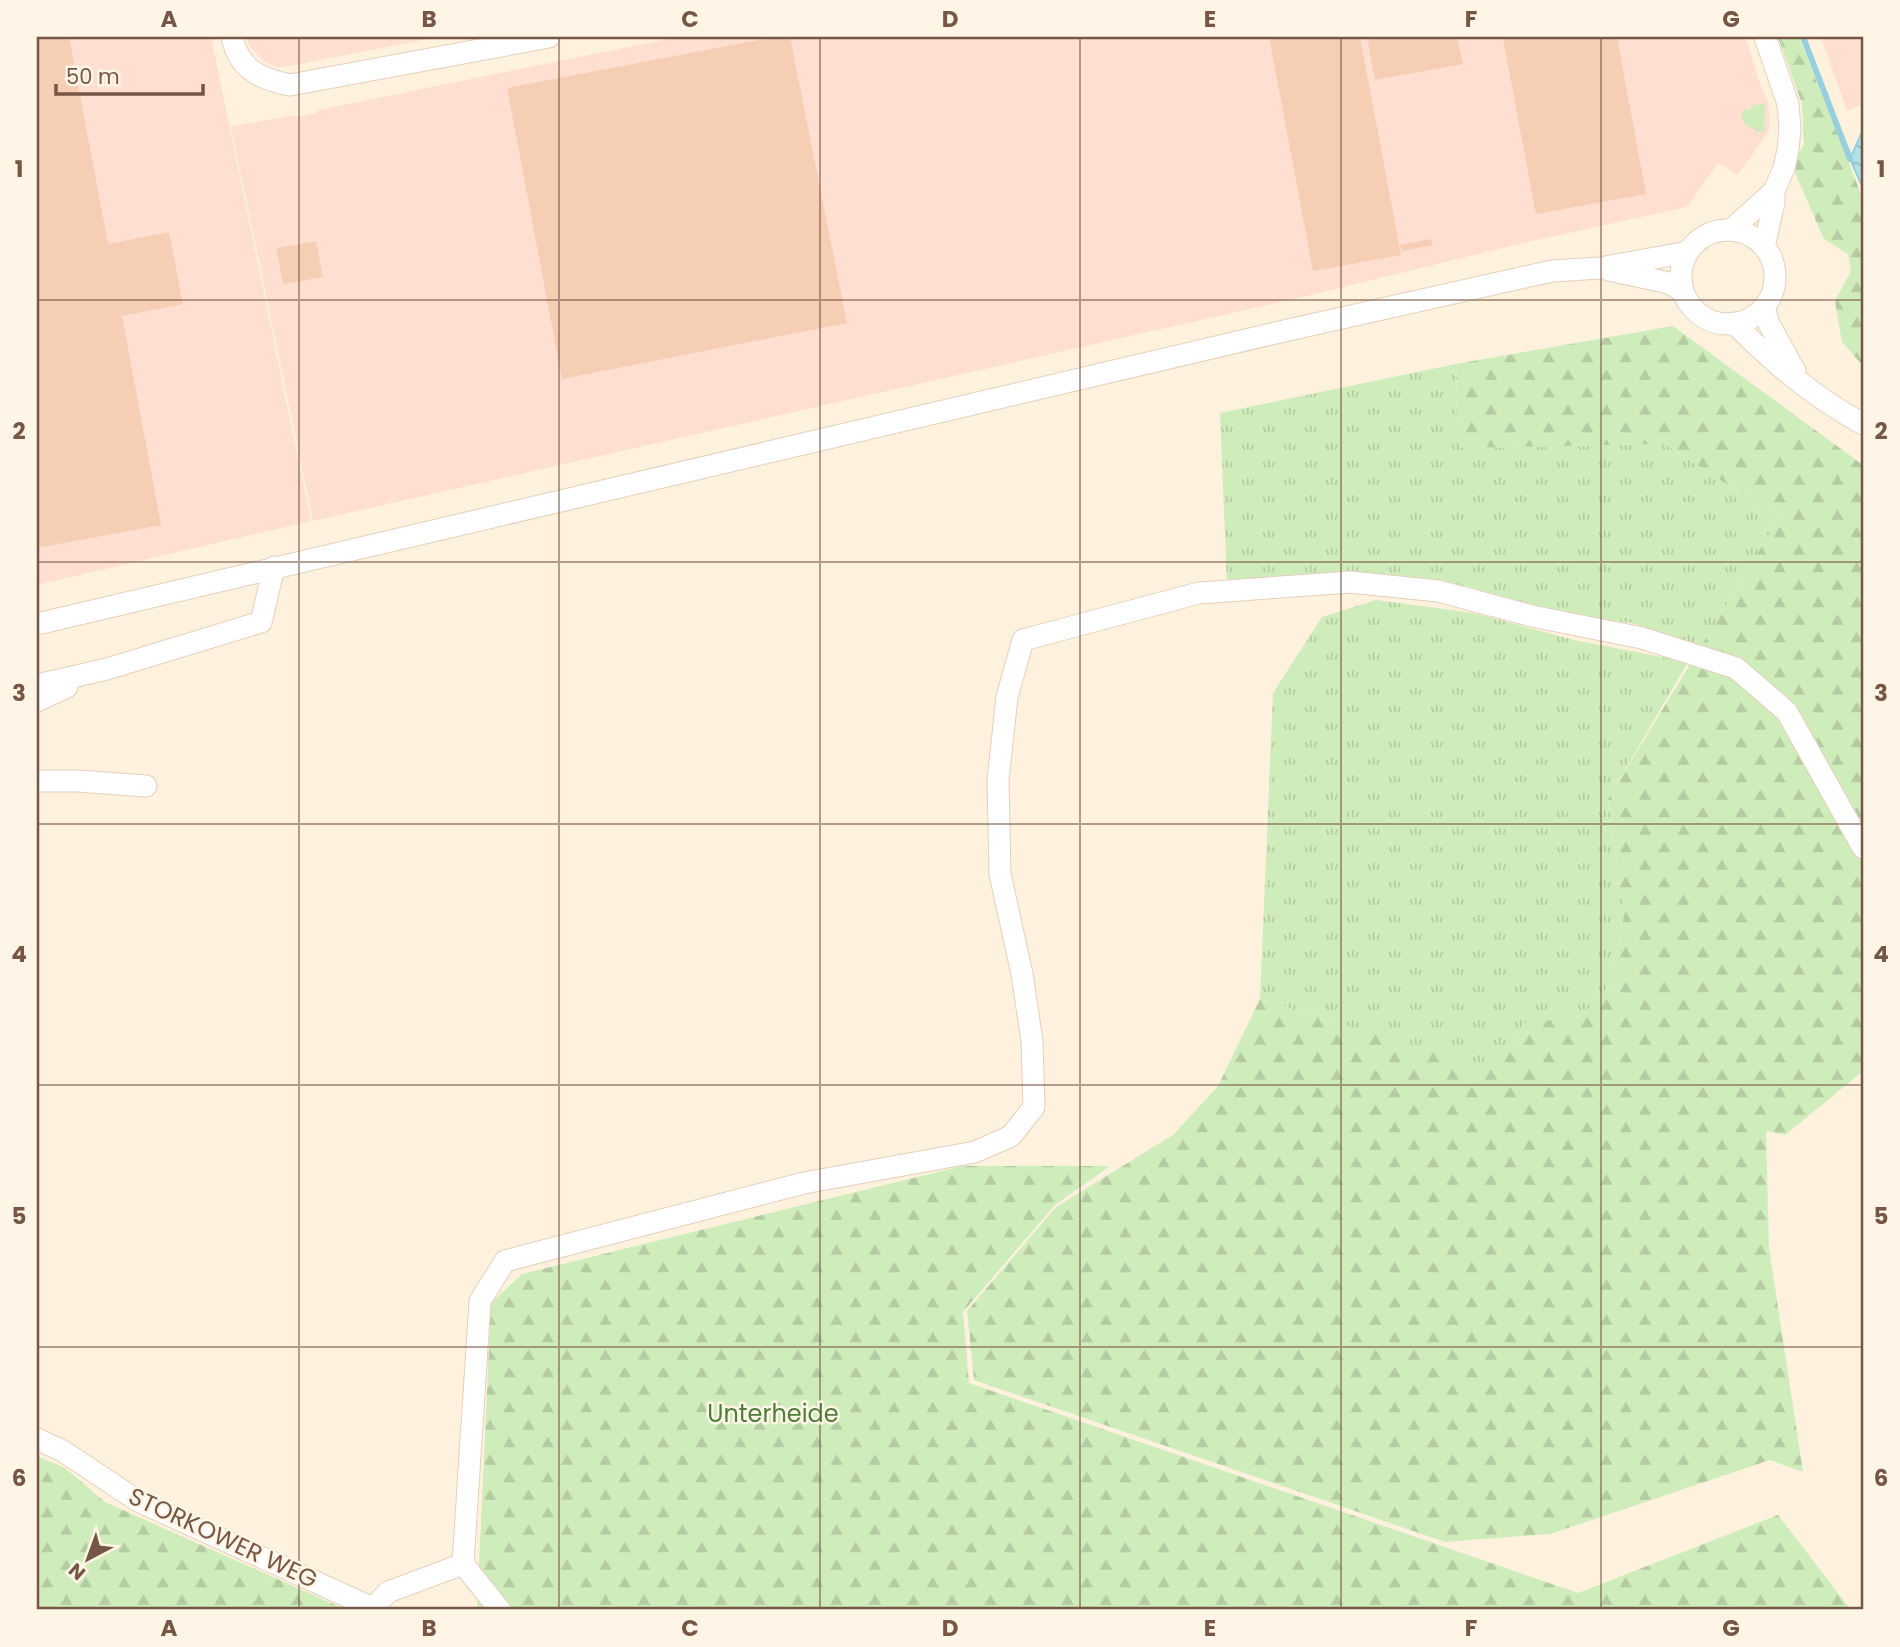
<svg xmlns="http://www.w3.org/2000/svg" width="1900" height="1647" font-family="Poppins,sans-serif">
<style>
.commercial{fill:#ffdfd1}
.grass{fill:url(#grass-tufts)}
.forest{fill:url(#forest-firs)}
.water{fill:url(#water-waves);stroke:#96d0dc;stroke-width:2}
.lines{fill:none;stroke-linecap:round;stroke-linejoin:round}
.stream{stroke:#96d0dc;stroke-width:6}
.building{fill:#f6ceb3}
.minor-casing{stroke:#e5cfbc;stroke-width:23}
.minor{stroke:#fff;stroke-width:21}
.grid{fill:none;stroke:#765644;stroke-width:2;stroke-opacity:0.55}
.labels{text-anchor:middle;stroke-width:5;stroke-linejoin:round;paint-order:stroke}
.park-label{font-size:24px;fill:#4e7d3b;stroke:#fff5e6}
.street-label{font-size:24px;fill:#765644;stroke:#fff5e6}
.neatline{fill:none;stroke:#765644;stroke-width:2.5}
.grid-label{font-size:23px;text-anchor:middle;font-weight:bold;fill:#765644}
</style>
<defs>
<pattern id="grass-tufts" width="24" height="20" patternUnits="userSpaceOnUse" patternTransform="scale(1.75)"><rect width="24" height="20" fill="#cfecbb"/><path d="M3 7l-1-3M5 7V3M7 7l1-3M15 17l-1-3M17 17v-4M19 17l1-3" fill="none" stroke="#b5cca2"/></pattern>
<pattern id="forest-firs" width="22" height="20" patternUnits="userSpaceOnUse" patternTransform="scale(1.75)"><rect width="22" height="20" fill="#cfecbb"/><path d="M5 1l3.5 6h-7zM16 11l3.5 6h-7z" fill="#b5cca2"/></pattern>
<pattern id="water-waves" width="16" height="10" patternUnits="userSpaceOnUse" patternTransform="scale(1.75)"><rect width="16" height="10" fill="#b1e0e9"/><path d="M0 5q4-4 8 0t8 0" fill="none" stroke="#95b8be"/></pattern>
</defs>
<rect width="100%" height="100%" fill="#fef2de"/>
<!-- commercial -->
<g class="commercial">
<polygon points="37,37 211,37 311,521 37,585"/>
<polygon points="247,37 438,37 279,68 264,62 248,44"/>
<polygon points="677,37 1746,37 1758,79 1768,102 1770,118 1768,132 1738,175 1718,163 1687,207 1523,243 1307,296 313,521 231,127 293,115 296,117 316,113 319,110"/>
<polygon points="1821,37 1863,37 1863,104 1847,111"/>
</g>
<!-- grass -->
<g class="grass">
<polygon points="1765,103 1764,132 1759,132 1745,124 1741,115 1745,108 1749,111 1755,104 1756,105"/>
<polygon points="1456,364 1459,448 1665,444 1779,518 1701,647 1632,623 1560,615 1466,586 1383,577 1227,584 1220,413"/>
<polygon points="1376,600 1474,613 1574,640 1688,662 1608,799 1624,915 1609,985 1597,1001 1580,1016 1523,1024 1499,1073 1260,999 1273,693 1322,617"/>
</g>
<!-- forest -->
<g class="forest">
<polygon points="1778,37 1799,37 1863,199 1863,366 1842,342 1835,301 1851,271 1848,254 1824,239 1792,166 1804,144 1802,104"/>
<polygon points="1673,326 1863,465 1863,1071 1785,1135 1766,1131 1769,1248 1803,1472 1770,1460 1550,1534 1445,1542 974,1380 967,1311 1056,1207 1173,1135 1218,1086 1260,999 1499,1072 1523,1024 1580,1016 1597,1001 1609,985 1624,915 1608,799 1779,518 1665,444 1459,448 1456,364"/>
<polygon points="962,1166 1110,1166 1055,1205 963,1312 969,1383 1578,1593 1778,1515 1851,1610 477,1610 491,1303 522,1274"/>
<polygon points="37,1456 65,1468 105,1502 347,1610 37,1610"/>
</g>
<!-- water -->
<polygon class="water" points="1862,132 1863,132 1863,188 1850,159"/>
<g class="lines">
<!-- stream -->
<polyline class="stream" points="1803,37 1850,159"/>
</g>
<!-- building -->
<g class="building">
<polygon points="37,37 69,37 108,244 169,232 183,304 122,316 161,525 37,548"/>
<polygon points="774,37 790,37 847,323 562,379 507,88"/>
<polygon points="1269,37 1360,37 1401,255 1313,271"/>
<polygon points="1367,37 1457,37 1463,64 1375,80"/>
<polygon points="1517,37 1617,37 1646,194 1536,214 1503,39"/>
<polygon points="1431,239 1433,245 1402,251 1400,245"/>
<polygon points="316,241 323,277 283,284 276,248"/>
</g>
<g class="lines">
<!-- minor casing -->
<g class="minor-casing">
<g id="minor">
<path d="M232,37C239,70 261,79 290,85L549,37"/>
<polyline points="1731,230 1774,191"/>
<circle cx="1728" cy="277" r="47"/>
<polyline points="1764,247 1774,203 1774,191 1784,168 1788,150 1790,128 1788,104 1765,37"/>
<polyline points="1609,270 1669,283 1683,292"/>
<polyline points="1764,307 1769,324 1795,371"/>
<path d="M1734,323C1773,363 1815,398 1863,424"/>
<polyline points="37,624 1284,331 1552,271 1600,268 1688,252"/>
<polyline points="37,685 107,669 261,622 274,567"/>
<polyline points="37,701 67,687"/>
<polyline points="37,781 78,781 146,786"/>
<polyline points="37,1439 63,1451 138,1501 377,1610"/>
<polyline points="463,1564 480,1301 505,1261 804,1183 975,1152 1011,1136 1034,1107 1032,1041 1022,974 1000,874 998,780 1007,697 1023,640 1199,593 1350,582 1438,591 1532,616 1642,638 1736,668 1787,712 1863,848"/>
<polyline points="373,1608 388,1592 463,1564 500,1610"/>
</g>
</g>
<!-- minor -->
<use href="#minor" class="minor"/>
</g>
<!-- grid -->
<path class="grid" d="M299,37V1610M559,37V1610M820,37V1610M1080,37V1610M1341,37V1610M1601,37V1610M37,300H1863M37,562H1863M37,824H1863M37,1085H1863M37,1347H1863"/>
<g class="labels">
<!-- park labels -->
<g class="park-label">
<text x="773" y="1422">Unterheide</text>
</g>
<!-- street labels -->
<g class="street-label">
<text transform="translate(223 1538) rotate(25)" y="8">STORKOWER WEG</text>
</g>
</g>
<!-- border -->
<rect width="1900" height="1647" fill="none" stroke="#fff5e6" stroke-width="77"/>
<!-- north arrow -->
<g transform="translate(88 1559) rotate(221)" stroke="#fff5e6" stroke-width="5" paint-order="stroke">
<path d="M0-5L12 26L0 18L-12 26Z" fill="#765644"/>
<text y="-10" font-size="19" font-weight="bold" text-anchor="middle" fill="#765644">N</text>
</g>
<!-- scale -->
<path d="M56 84v10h147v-10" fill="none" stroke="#765644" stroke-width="3.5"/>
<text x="66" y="84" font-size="21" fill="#765644" stroke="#fff5e6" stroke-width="5" paint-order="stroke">50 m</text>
<rect x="38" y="38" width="1824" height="1570" class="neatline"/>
<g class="grid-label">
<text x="169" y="27">A</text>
<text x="429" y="27">B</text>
<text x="690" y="27">C</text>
<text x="950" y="27">D</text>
<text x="1210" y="27">E</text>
<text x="1471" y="27">F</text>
<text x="1731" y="27">G</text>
<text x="19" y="177">1</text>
<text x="1881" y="177">1</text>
<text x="19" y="439">2</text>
<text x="1881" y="439">2</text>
<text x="19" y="701">3</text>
<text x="1881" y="701">3</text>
<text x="19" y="962">4</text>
<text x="1881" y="962">4</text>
<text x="19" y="1224">5</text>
<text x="1881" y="1224">5</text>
<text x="19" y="1486">6</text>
<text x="1881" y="1486">6</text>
<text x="169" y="1636">A</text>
<text x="429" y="1636">B</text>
<text x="690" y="1636">C</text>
<text x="950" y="1636">D</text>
<text x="1210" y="1636">E</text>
<text x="1471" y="1636">F</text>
<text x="1731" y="1636">G</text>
</g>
</svg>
